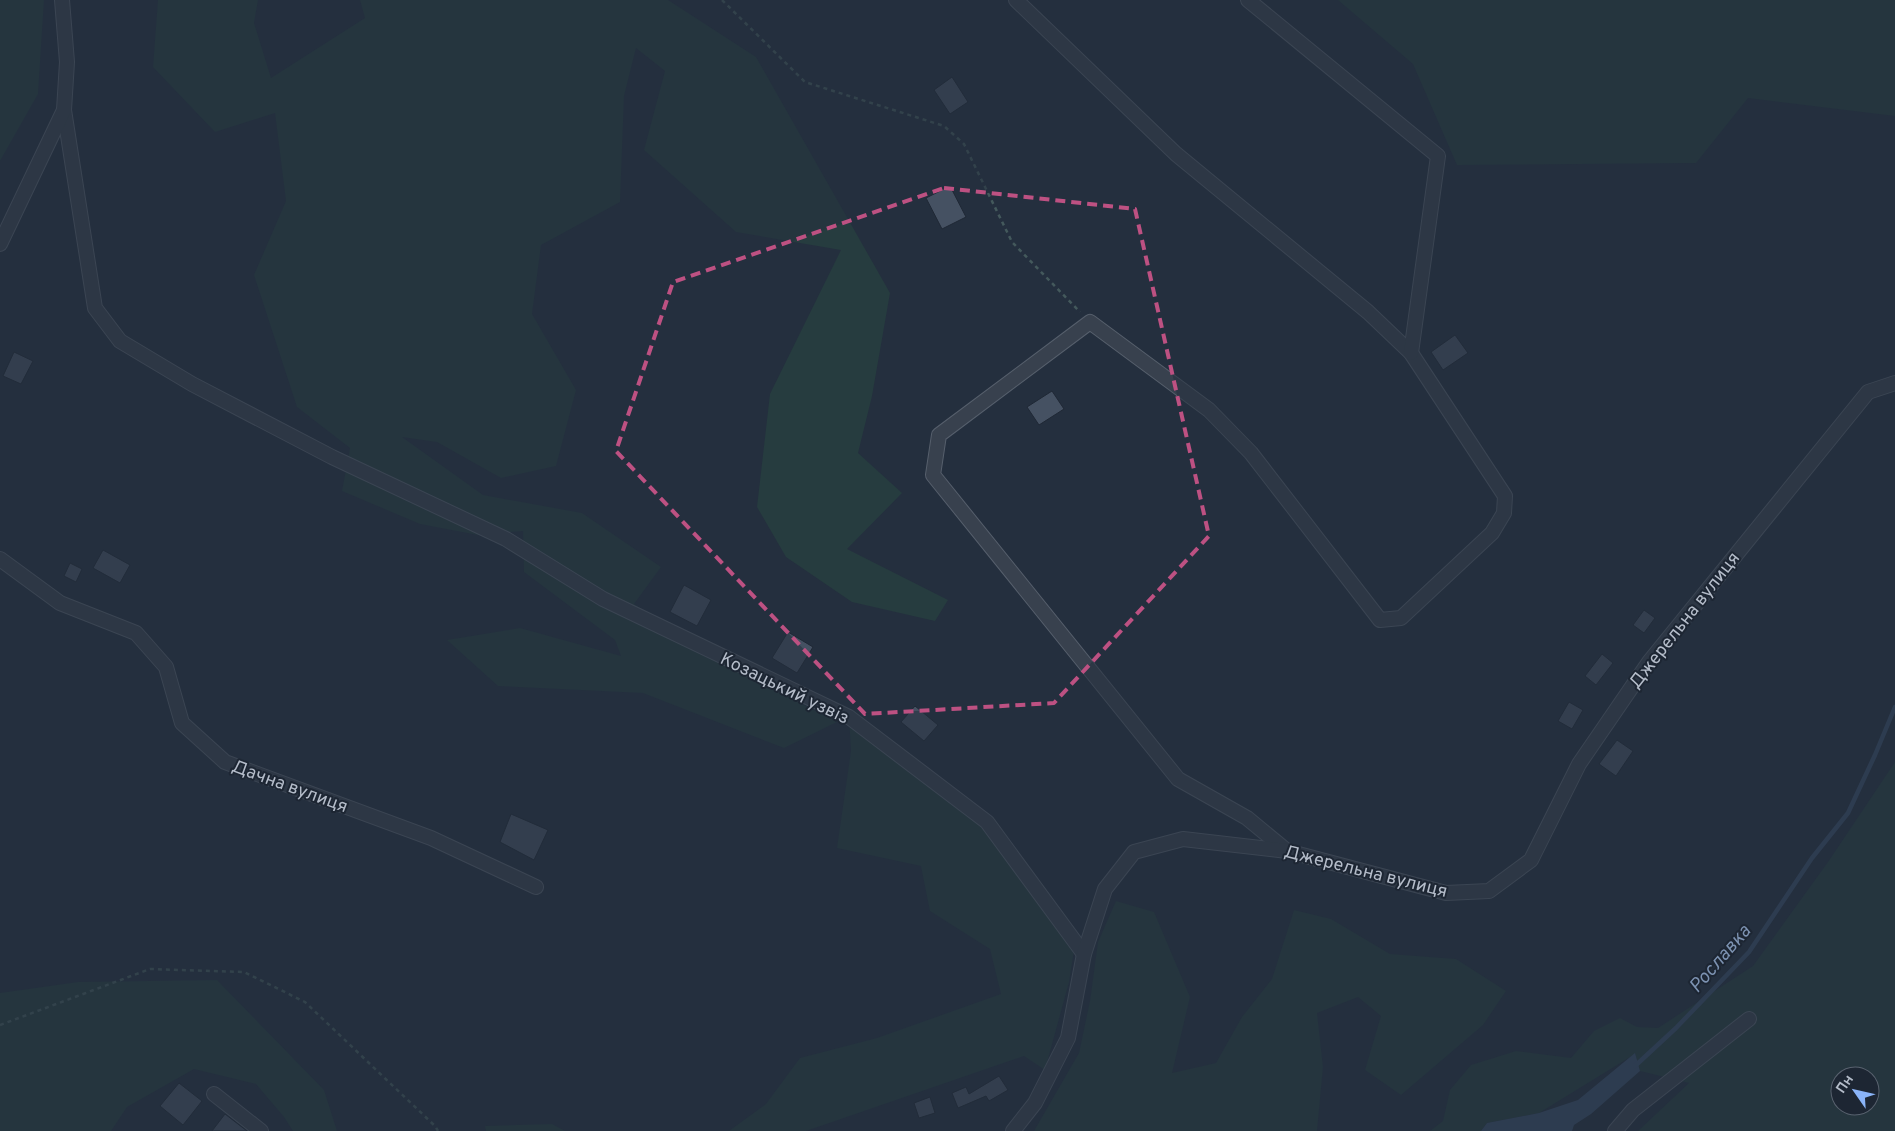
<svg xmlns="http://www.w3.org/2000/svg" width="1895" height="1131" font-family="Overpass,sans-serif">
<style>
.green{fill:#263c3f;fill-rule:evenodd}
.water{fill:#394c67}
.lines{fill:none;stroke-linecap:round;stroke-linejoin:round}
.stream{stroke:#394c67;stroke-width:4.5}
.building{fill:#455162;stroke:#1f2835}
.street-casing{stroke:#565f6c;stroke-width:16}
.path{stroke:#44595c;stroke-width:2.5;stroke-dasharray:4 4;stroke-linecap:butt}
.street{stroke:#38414e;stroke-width:14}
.marked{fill:none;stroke:#bd5182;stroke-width:4;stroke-dasharray:10 6;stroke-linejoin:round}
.labels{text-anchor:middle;stroke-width:4;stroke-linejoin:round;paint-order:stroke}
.street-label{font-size:18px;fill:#b4bcc9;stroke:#1d2633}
.water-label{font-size:19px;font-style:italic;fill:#7c92b1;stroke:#1d2633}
</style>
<rect width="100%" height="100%" fill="#242f3e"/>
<!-- green -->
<g class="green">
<polygon points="0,0 44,0 38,94 0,161"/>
<polygon points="158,0 258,0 254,23 271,78 365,18 360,0 668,0 756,57 890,293 872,396 858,453 902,493 847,549 948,600 935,621 852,602 786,557 757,507 770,394 841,250 736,232 644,150 665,71 636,48 624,96 620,202 541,245 532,314 576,390 556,466 501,478 437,442 402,437 483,495 582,513 661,567 634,604 739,672 837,722 784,748 643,693 498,686 447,640 520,628 621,656 615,640 524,572 523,531 478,535 420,524 342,491 350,448 297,407 254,275 286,201 275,113 215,132 153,67"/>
<polygon points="1338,0 1895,0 1895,116 1748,98 1696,163 1457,165 1413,64"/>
<polygon points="849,717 987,822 1075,944 1069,982 1045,1070 1024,1056 806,1131 729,1131 766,1104 800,1058 877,1038 1001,994 990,949 930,911 921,866 837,848 851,751"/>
<path d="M1895,762V1131H1638L1689,1083L1640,1071L1635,1054L1539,1113L1487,1123L1481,1131H1430L1443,1121L1450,1090L1471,1065L1516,1051L1571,1058L1594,1031L1620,1018L1637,1027L1658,1028L1753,966L1828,862ZM1840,1076H1870V1106H1840Z"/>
<polygon points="1116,901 1154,912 1190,997 1172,1073 1216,1063 1242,1017 1272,979 1294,910 1331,919 1390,954 1456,959 1506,991 1483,1025 1401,1095 1365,1070 1381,1016 1358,997 1317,1013 1323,1067 1317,1131 1034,1131 1079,1053 1090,1001 1098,942"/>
<polygon points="217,980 324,1090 337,1131 293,1131 284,1117 256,1084 194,1069 127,1107 111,1131 0,1131 0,993 78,982"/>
<polygon points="552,1124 565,1131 486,1131 485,1126"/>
</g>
<!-- water -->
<polygon class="water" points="1635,1053 1640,1071 1591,1114 1574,1125 1572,1131 1481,1131 1487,1123 1539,1113 1578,1100"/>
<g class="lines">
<!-- stream -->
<polyline class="stream" points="1635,1066 1676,1028 1749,952 1812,858 1848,813 1875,755 1895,707"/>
</g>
<!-- building -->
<g class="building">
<polygon points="952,77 968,102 950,114 934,90"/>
<polygon points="950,186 966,217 942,229 926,198"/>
<polygon points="1455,335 1468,353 1443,370 1431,352"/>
<polygon points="14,352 33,361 21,384 3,376"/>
<polygon points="1052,391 1064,409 1039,425 1027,407"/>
<polygon points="103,550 130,565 120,583 93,568"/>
<polygon points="70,563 82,569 76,582 64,576"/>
<polygon points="684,585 711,600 697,626 670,612"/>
<polygon points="1644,610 1655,618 1644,633 1633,625"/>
<polygon points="788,632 813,647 797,673 772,658"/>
<polygon points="1602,654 1613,663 1596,685 1585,676"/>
<polygon points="1569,702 1583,710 1572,729 1558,721"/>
<polygon points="915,706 938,725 924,741 901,722"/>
<polygon points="1617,740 1633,751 1616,776 1599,764"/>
<polygon points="511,814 548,830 534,860 500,842"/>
<polygon points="999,1076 1008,1090 989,1101 986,1096 958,1108 952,1093 966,1087 969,1094"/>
<polygon points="179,1083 202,1101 183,1125 160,1106"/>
<polygon points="930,1097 935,1113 919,1118 914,1103"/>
<polygon points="225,1114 247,1131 212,1131"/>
</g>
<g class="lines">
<!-- street casing -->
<g class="street-casing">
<g id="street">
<polyline points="1016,0 1176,154 1368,312 1411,353 1505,496 1504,513 1492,533 1401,618 1380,620 1251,453 1209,410 1090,322 939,435 933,475 1178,779 1247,818 1287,851"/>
<polyline points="1248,0 1438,156 1411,353"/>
<polyline points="64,110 95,308 120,341 192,384 332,457 506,539 603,599 849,717 987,822 1084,954"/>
<polyline points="0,244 64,110 67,62 62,0"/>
<polyline points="0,559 60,603 136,633 166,667 182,723 225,762 431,838 536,887"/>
<polyline points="214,1094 261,1131"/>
<polyline points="1013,1131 1035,1103 1068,1038 1084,954 1105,889 1134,852 1183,839 1287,851 1446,893 1489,891 1531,860 1579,764 1649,662 1868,392 1895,383"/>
<polyline points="1615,1131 1633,1110 1749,1019"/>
</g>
</g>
<!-- path -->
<g class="path">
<polyline points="722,0 805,82 944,126 964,144 1012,242 1080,312"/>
<polyline points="0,1025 150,969 244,972 305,1002 435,1126 438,1131"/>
</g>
<!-- street -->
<use href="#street" class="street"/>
</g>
<!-- marked area -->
<path d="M0 0H1895V1131H0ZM944,188L1135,209L1209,536L1054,703L865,714L616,451L673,282Z" fill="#242f3e" fill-opacity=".55" fill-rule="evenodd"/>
<path class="marked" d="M944,188L1135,209L1209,536L1054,703L865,714L616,451L673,282Z"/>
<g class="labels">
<!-- street labels -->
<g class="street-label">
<text transform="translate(1684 620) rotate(-52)" y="6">Джерельна вулиця</text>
<text transform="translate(785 688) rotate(26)" y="6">Козацький узвіз</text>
<text transform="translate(290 786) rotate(20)" y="6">Дачна вулиця</text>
<text transform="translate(1366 871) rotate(14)" y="6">Джерельна вулиця</text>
</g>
<!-- water labels -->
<g class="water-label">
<text transform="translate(1719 958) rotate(-49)" y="7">Рославка</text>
</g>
</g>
<!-- north arrow -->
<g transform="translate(1855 1091) rotate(304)"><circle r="24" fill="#1d2633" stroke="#59626f"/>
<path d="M0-4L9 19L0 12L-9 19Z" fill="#8ab4f8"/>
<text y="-8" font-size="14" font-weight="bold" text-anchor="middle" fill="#b4bcc9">Пн</text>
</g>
</svg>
